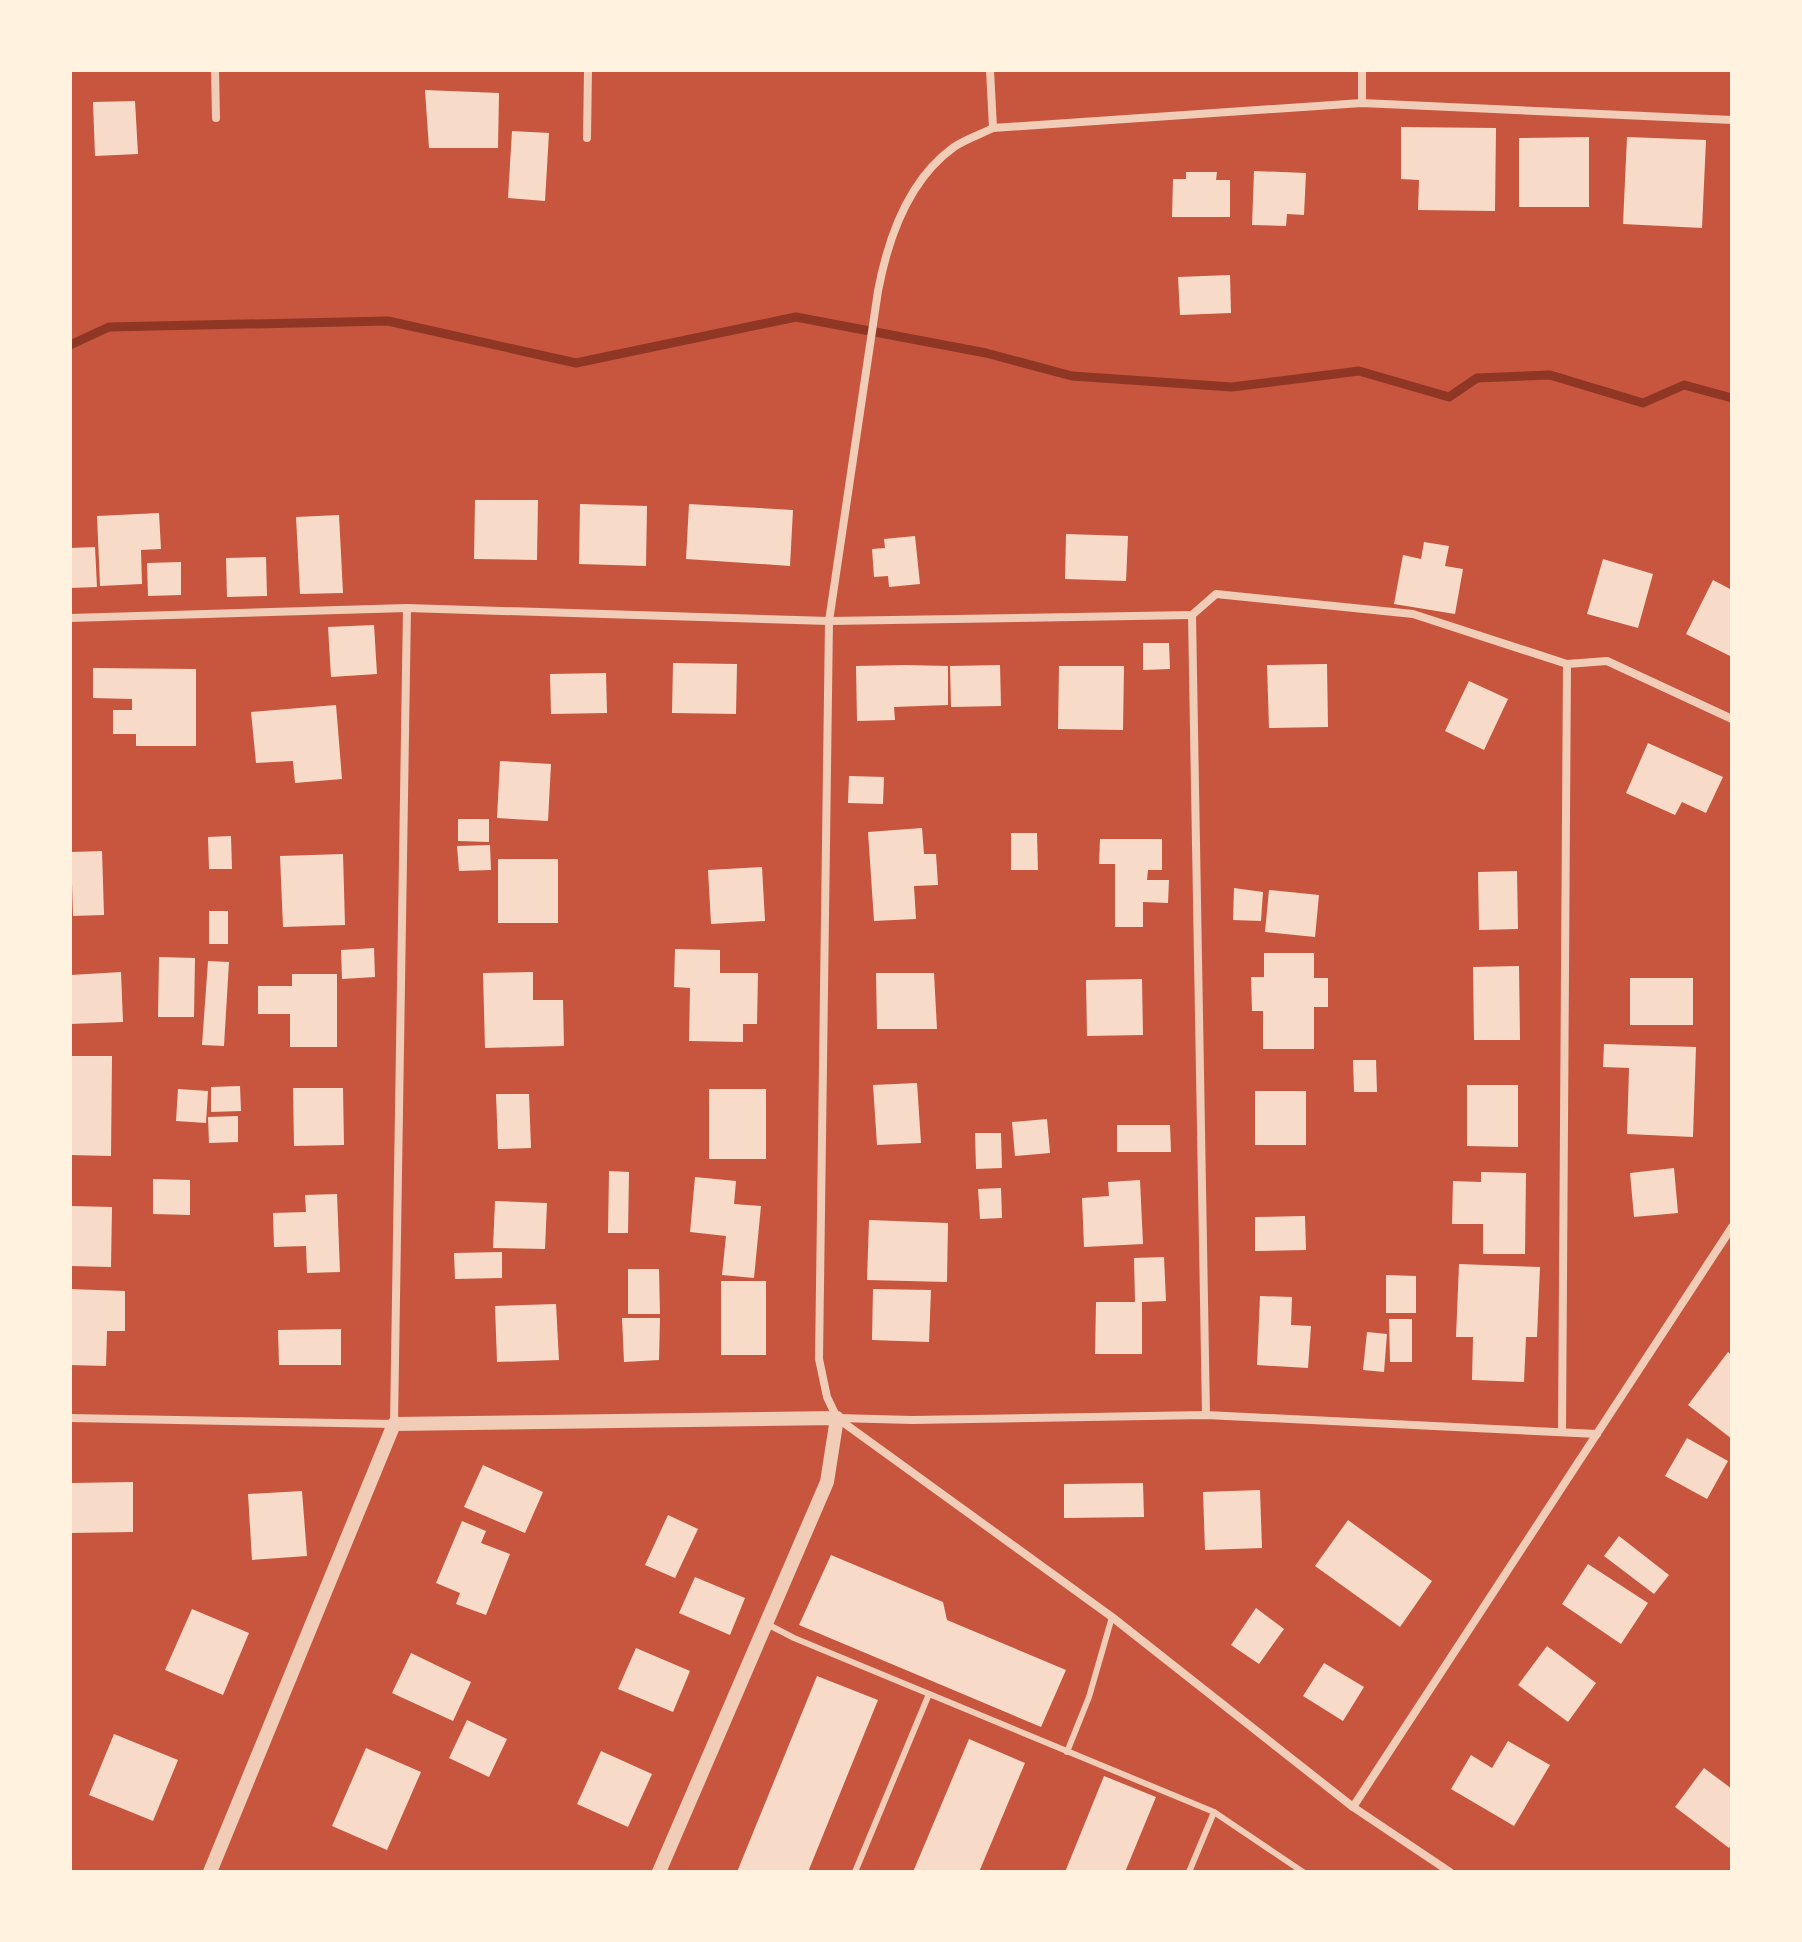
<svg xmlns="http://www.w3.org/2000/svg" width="1802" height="1942" font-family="'Roboto Serif',serif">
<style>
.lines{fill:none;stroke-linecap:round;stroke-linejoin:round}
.stream{stroke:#8f3625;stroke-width:9}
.building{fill:#f7dbc8}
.service{stroke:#f1ccb7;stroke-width:6}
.minor{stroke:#f1ccb7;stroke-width:8}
.tertiary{stroke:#f1ccb7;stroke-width:14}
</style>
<rect width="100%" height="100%" fill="#c8553d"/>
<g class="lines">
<!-- stream -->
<polyline class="stream" points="70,345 109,327 388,321 576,363 796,317 986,353 1072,376 1232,387 1359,371 1449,397 1477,378 1550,375 1643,403 1684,385 1732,398"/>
</g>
<!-- building -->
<g class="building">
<polygon points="425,90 499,93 498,148 429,148"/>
<polygon points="135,101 138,154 95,156 93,102"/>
<polygon points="1401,127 1496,128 1495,211 1418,210 1419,180 1401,179"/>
<polygon points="512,131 549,133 545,201 508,198"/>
<polygon points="1589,137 1589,207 1519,207 1519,138"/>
<polygon points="1627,137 1706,140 1702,228 1623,224"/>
<polygon points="1254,171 1306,173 1304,215 1287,214 1286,226 1252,225"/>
<polygon points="1186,172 1217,172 1216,180 1230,180 1230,217 1172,217 1173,179 1186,179"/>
<polygon points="1230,275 1231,313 1180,315 1178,277"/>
<polygon points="475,500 538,500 537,560 474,559"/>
<polygon points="580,504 647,506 646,566 579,564"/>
<polygon points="689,504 793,510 790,566 686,559"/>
<polygon points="159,513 161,549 141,550 142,584 100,586 97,516"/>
<polygon points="339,515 343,593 300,594 296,517"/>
<polygon points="1066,534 1128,536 1126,581 1065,579"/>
<polygon points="915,536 920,584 889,587 888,576 874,577 872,549 885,548 884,539"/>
<polygon points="1424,542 1449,546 1445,566 1463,569 1455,614 1394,604 1403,555 1421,559"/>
<polygon points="95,547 97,587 70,588 70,548"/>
<polygon points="266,557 267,596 227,597 226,558"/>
<polygon points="1603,559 1653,574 1638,628 1587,614"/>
<polygon points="181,562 181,595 148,596 147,563"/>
<polygon points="1713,580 1732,590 1732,657 1686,634"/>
<polygon points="374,625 377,674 331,677 328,627"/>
<polygon points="1143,643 1169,643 1170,669 1143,670"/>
<polygon points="673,663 737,664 736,714 672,713"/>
<polygon points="1327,664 1328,727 1269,728 1267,665"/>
<polygon points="906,665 948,666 948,705 894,707 895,720 857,721 856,666"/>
<polygon points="1000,665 1001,706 951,707 950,666"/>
<polygon points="1059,666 1124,666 1123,730 1058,729"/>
<polygon points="93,668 196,669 196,746 136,746 136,734 113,734 113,710 132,710 132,699 93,698"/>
<polygon points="606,673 607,713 551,714 550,674"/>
<polygon points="1469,681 1508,699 1484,750 1445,731"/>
<polygon points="336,705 342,779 295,783 293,761 256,763 251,712"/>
<polygon points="1648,743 1723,777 1706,813 1682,802 1675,815 1626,793"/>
<polygon points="500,761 551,764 548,821 497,818"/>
<polygon points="849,776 884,777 883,804 848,803"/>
<polygon points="458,819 489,819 489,842 458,841"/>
<polygon points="922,828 924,854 936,854 938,885 914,886 916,919 874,921 868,832"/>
<polygon points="1011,833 1037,833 1038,870 1011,870"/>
<polygon points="231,836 232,869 209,869 208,837"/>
<polygon points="1100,839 1162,839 1162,870 1148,870 1147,880 1169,880 1168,903 1143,902 1143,927 1115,927 1115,864 1099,864"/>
<polygon points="490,845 491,870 459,871 457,846"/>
<polygon points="102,851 104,915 73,916 71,852"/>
<polygon points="343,854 345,925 283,927 280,856"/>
<rect x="498" y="859" width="60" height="64"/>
<polygon points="762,867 765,921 711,924 708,870"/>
<polygon points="1517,871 1518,929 1479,930 1478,872"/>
<polygon points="1234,888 1263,892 1261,921 1233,920"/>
<polygon points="1269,890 1319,895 1315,937 1265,932"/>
<rect x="209" y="911" width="19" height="33"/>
<polygon points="374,948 375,977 342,979 341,950"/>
<polygon points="675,949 720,950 720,973 758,973 757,1024 743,1024 743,1042 689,1041 690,988 674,987"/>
<polygon points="1264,953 1314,953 1314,978 1328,978 1328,1007 1314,1007 1314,1049 1263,1049 1263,1011 1252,1011 1251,977 1264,977"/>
<polygon points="159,957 195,958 194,1017 158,1017"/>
<polygon points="208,961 229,962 224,1046 202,1045"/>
<polygon points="1519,966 1520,1040 1474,1040 1473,967"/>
<polygon points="121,972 123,1022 70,1024 70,975"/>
<polygon points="533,972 533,1000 563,1000 564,1046 485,1048 483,973"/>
<polygon points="876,973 934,973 937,1029 877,1029"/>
<polygon points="292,974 337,974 337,1047 290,1047 290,1014 258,1014 258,986 292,986"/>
<rect x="1630" y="978" width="63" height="47"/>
<polygon points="1142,979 1143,1035 1087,1036 1086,980"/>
<polygon points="1604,1044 1696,1047 1693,1137 1627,1134 1629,1068 1603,1067"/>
<polygon points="70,1056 112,1056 111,1156 70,1155"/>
<polygon points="1353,1060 1376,1060 1377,1092 1354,1092"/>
<polygon points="917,1083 921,1143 877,1145 873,1085"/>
<polygon points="1467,1085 1518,1085 1518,1147 1467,1146"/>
<polygon points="240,1086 241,1111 211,1112 211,1087"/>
<polygon points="293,1088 343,1088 344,1145 294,1146"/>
<polygon points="178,1089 208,1091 206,1123 176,1121"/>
<rect x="709" y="1089" width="57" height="70"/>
<rect x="1255" y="1091" width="51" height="54"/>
<polygon points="496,1094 529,1094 531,1148 498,1149"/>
<polygon points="238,1116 238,1142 209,1143 208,1117"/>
<polygon points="1047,1119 1050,1153 1015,1156 1012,1122"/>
<polygon points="1117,1125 1170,1125 1171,1152 1117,1152"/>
<polygon points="975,1133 1001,1133 1002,1168 976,1169"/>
<polygon points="1674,1168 1678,1213 1634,1217 1630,1173"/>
<polygon points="609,1171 629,1172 628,1233 608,1233"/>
<polygon points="1481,1172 1526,1173 1525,1254 1483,1254 1483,1224 1452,1224 1453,1181 1481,1182"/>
<polygon points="695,1177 736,1181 734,1204 761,1206 754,1278 722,1275 726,1236 690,1232"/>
<polygon points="153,1179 190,1180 190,1215 153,1214"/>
<polygon points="1140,1180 1143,1244 1084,1247 1082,1198 1109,1196 1108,1182"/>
<polygon points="1001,1188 1002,1218 980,1219 978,1189"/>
<polygon points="337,1194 340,1272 307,1273 306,1246 274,1247 273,1213 306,1212 305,1195"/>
<polygon points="495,1201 547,1203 545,1249 493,1248"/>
<polygon points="71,1206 112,1207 111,1267 70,1266"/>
<polygon points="1305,1216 1306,1250 1255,1251 1255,1217"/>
<polygon points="869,1220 948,1223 947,1282 867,1280"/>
<polygon points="502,1252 502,1278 455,1279 454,1253"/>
<polygon points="1164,1257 1166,1301 1142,1302 1142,1354 1095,1354 1096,1302 1135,1302 1134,1258"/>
<polygon points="1459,1264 1540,1267 1537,1337 1526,1337 1524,1382 1472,1380 1473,1337 1456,1337"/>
<polygon points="628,1269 659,1269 660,1314 628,1314"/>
<polygon points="1386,1275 1416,1276 1416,1313 1386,1313"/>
<rect x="721" y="1281" width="45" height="74"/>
<polygon points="70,1289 125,1291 125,1331 107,1331 106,1366 70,1365"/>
<polygon points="873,1289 931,1290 929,1342 872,1340"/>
<polygon points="1260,1296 1292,1297 1291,1325 1311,1326 1308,1368 1257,1365"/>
<polygon points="556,1304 559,1360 497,1362 495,1306"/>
<polygon points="622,1318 660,1318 659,1360 624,1362"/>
<polygon points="1389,1319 1412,1319 1412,1362 1390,1362"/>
<polygon points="341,1329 341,1365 279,1365 278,1330"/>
<polygon points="1367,1332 1387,1334 1384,1372 1363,1370"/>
<polygon points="1728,1352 1732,1355 1732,1439 1688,1405"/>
<polygon points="1687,1438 1728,1461 1707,1499 1665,1476"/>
<polygon points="483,1465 543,1492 525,1533 464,1507"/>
<polygon points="133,1482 133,1532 70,1533 70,1483"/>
<polygon points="1143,1483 1144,1517 1064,1518 1064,1484"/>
<polygon points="1260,1490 1262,1548 1205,1550 1203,1492"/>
<polygon points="302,1491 307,1556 252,1560 248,1494"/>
<polygon points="668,1515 698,1529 675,1578 645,1565"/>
<polygon points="1348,1520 1432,1581 1400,1627 1315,1566"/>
<polygon points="462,1521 486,1531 481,1543 510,1554 486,1615 456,1604 460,1593 436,1583"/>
<polygon points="1619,1536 1669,1575 1654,1594 1604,1556"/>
<polygon points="831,1555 943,1602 947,1620 1066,1670 1041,1727 799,1625"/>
<polygon points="1588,1564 1648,1603 1621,1644 1562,1604"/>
<polygon points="695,1577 745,1598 730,1635 679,1613"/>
<polygon points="1256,1608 1284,1629 1259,1664 1231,1645"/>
<polygon points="192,1609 249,1633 223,1695 165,1670"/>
<polygon points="1547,1646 1596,1683 1568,1722 1518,1685"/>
<polygon points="636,1648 690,1671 673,1712 618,1689"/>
<polygon points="411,1653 471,1682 453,1721 392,1693"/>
<polygon points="1324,1663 1364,1687 1343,1721 1303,1696"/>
<polygon points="817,1676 878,1700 808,1872 737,1872"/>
<polygon points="467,1720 507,1739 489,1777 449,1758"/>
<polygon points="114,1734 178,1760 153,1821 89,1795"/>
<polygon points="969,1739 1025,1763 979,1872 913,1872"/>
<polygon points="1508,1741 1550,1765 1514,1826 1451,1789 1471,1755 1492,1768"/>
<polygon points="366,1748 421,1772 387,1850 332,1826"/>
<polygon points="601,1751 652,1774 628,1827 577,1804"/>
<polygon points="1704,1768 1732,1789 1732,1844 1729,1848 1675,1807"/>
<polygon points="1104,1776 1156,1797 1125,1872 1065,1872"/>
</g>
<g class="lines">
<!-- service -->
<g class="service">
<polyline points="767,1624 794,1638 1214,1812 1303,1872"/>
<polyline points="1067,1752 1089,1697 1112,1617"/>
<polyline points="855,1872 929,1694"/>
<polyline points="1189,1872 1214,1812"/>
</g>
<!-- minor -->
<g class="minor">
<polyline points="215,70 216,118"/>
<polyline points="990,70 993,128"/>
<polyline points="1362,103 1362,70"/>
<polyline points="587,138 588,70"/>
<polyline points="1192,615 1206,1415"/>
<polyline points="1192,615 1216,594 1413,614 1567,664 1607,661 1732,719"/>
<polyline points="70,618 407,608 829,621 1192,615"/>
<polyline points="70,1418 394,1424 407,608"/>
<polyline points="837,1418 912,1420 1206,1415 1597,1434"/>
<polyline points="1562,1431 1567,664"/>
<polyline points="1353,1807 1732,1227"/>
<path d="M1450,1872L1353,1807L1112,1617L837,1418L827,1397L819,1359L829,621L878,291C888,238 908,180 954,147C966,139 981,134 993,128L1362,103L1732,120"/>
</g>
<!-- tertiary -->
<polyline class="tertiary" points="210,1872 394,1424 837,1418 827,1482 659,1872"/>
</g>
<!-- border -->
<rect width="1802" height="1942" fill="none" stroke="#fff3e0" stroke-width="144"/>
</svg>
